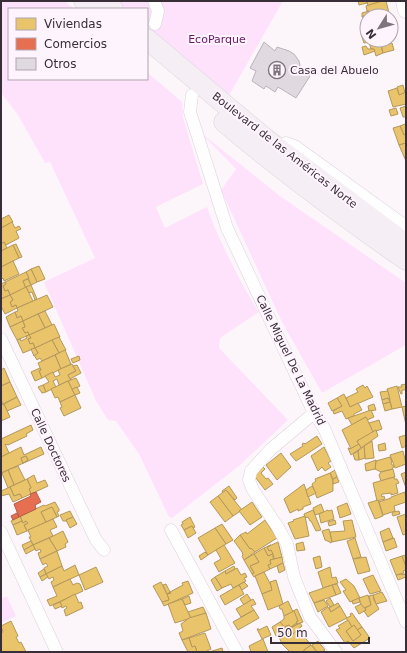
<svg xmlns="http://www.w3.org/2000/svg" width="407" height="653" font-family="'DejaVu Sans',sans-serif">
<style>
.green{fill:#fee2fc}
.homes{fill:#e9c46a;stroke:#b4975b;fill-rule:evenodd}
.shops{fill:#e76f51;stroke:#b25c49}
.building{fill:#e0d9e0;stroke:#bbb3ba}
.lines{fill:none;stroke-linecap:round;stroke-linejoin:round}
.minor-casing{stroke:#dad2d9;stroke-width:13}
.tertiary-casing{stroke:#dad2d9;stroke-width:17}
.primary-casing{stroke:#d6d2d5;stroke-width:21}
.minor{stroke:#fffefe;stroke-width:12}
.tertiary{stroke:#fffefe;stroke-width:16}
.primary{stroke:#f5eef5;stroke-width:20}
.labels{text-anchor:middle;stroke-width:4;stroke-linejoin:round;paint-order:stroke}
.park-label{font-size:11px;fill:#681667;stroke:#fef4fd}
.poi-label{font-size:11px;fill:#382e37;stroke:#fef4fd;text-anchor:start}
.street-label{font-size:11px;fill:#382e37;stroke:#fef4fd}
</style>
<rect width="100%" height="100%" fill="#fcf6fb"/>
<!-- green -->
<g class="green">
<path d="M1,1H65L74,9H9V79H147V72L182,102L183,117L203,184L156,207L165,228L207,207C213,225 221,241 229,258C238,276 247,294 259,312L220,338L219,348L288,420L239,466L172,518L169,517L139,454L116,421L108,420L96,401L44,282L95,258L50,162L45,163L18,115L1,93Z"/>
<polygon points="115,1 283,1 227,99 147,29 147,9 124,9"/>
<polygon points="201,133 280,196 406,283 406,345 322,393 281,320 221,190 236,169"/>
<polygon points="7,596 16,616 1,623 1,599"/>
</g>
<!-- homes -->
<g class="homes">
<polygon points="358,1 367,1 367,3 359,5"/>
<polygon points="367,1 382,1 368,6"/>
<polygon points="382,1 386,1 389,13 386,14 386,16 381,16 379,11 369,14 369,11 367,11 366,6"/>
<polygon points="369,11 370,15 362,17 362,13"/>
<polygon points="379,11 381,16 369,16 369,14"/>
<polygon points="369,15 369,16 367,16 367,23 365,24 363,16"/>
<polygon points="366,33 367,40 372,41 364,43 361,34"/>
<polygon points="375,40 380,40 383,53 376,56 374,49 371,49 369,42"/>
<polygon points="380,40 388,40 389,44 392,43 394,50 383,53"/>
<polygon points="366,46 368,49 374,49 375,51 364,55 362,47"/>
<polygon points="403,85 405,93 399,95 397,87"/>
<polygon points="397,88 399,95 406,92 406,104 393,107 388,91"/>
<polygon points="406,106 406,117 403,117 400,108"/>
<polygon points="396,108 398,114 391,116 389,110"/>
<polygon points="405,124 406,124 406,134 404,135 400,126"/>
<polygon points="400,126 404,135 406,134 406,143 399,145 393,128"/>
<polygon points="406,143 406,161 399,145"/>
<polygon points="9,215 13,222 1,228 1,219"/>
<polygon points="12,222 15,228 19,226 21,229 16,231 19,238 6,245 4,242 1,244 1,228"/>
<polygon points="4,242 7,248 1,251 1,243 1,244"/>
<polygon points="16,244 22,257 19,258 13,245"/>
<polygon points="13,245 19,258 1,267 1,251"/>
<polygon points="13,261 19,274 4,281 3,278 1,280 1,267"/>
<polygon points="39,266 45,279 37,282 31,269"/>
<polygon points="31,269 37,282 31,285 26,272"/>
<polygon points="26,272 29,278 23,281 26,288 10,295 8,290 5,291 3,286 6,284 5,282"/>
<polygon points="28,279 31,285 26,288 23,281"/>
<polygon points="5,282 6,284 3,286 5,291 8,290 10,295 1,299 1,284"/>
<polygon points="31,285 37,299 35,300 32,292 29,293 26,287"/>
<polygon points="26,287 33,301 17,308 16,305 12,307 10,302 13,300 10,295"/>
<polygon points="10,295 13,300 10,302 12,307 16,305 17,308 5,314 1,306 1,299"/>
<polygon points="47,295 53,307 23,321 21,316 17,318 15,312 18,311 17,308"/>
<polygon points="45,311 52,325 45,328 38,314"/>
<polygon points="15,312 17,318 21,316 23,321 10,327 6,317"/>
<polygon points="38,314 45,328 29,335 28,332 25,333 22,328 25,327 23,321"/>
<polygon points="23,321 25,327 22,328 25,333 28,332 29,335 17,340 10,327"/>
<polygon points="54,324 60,337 35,348 33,343 30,344 28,339 31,338 29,335"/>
<polygon points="29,335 31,338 28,339 30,344 33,343 35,348 23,353 17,340 20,339 21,341 27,338 26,336"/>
<polygon points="59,337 66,350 59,353 52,340"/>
<polygon points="52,340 59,353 42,361 40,358 37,360 34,355 38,353 35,348"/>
<polygon points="35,348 38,353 34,356 31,349"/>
<polygon points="65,350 71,364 61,369 55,355"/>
<polygon points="55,355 61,369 42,378 39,371 41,370 38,363"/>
<polygon points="79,356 80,360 73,363 71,359"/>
<polygon points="72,364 76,371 68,375 71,380 59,385 57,379 53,381 56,387 46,392 43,385 49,382 45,376 53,372 55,377 60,375 58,370"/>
<polygon points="77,365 81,373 70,379 68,375 76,371 73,366"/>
<polygon points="4,368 10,382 1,386 1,370"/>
<polygon points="40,368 41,370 39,371 42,378 35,381 31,372"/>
<polygon points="76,378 80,386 72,390 68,381"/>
<polygon points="68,381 75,395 60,402 58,397 55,398 51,389"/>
<polygon points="10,382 17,397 3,404 1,400 1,386"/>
<polygon points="406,384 406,390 402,390 402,394 401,394 398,387 402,387 401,385"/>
<polygon points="43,385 46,392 42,393 38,387"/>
<polygon points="363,385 365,388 367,386 373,397 350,407 346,398 358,392 356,389"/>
<polygon points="397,386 402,407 392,409 387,389"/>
<polygon points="77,387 80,393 75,395 72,389"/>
<polygon points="388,391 390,400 388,400 388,398 382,400 380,392"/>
<polygon points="344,394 350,407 358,403 362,410 354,414 354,416 346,419 342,411 334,414 333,411 342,406 337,398"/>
<polygon points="75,395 81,408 64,416 60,408 62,407 60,402"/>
<polygon points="17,397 21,405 7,411 4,404"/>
<polygon points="337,398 342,406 332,411 328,403"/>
<polygon points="388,398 390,402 383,404 382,400"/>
<polygon points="390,402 392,409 385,411 383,404"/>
<polygon points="4,404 10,417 1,421 1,405"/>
<polygon points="374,404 376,410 369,411 368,406"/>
<polygon points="406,406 406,425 402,407"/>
<polygon points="371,410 374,417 367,420 366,417 352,425 348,418"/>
<polygon points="366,417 374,433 357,441 359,444 351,449 342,430"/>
<polygon points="379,420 382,429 373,432 369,423"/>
<polygon points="31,425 33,430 26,434 27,436 8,445 5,444 9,453 1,457 1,439"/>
<polygon points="376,430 378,436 361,448 357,441"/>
<polygon points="406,435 406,446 402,448 399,437"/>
<polygon points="317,436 322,444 296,461 290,454 303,446 302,444 304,443 305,444"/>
<polygon points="372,441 374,458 365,459 364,446"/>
<polygon points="385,443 386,450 379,451 378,445"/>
<polygon points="359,444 361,448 351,455 348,448 349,448 350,449"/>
<polygon points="364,446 365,458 359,460 358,451"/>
<path d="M21,447L24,455L41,447L44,454L1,473V457ZM26,456L28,460L23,463L21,458Z"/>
<polygon points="324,447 331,461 328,463 331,467 325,471 322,467 318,471 311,456"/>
<polygon points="358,451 359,460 355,460 353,454"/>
<polygon points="403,451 406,464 395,468 390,455"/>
<polygon points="281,453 291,467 277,480 266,465"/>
<polygon points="26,456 28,460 23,463 21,458"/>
<polygon points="390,457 392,462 391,463 392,465 393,465 394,467 392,468 393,469 381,472 375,469 376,461"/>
<polygon points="376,460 375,469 366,471 365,464"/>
<polygon points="18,466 25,480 14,485 8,470"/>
<polygon points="263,467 265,469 261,473 266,479 268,478 273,484 265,490 253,474"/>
<polygon points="393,469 395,477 381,481 379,475 381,472"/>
<polygon points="8,470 14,485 8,488 2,473"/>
<polygon points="335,470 337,477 333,479 330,473"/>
<polygon points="406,472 406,488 401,474"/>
<polygon points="330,473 333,481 333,491 317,498 312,484 316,481 315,479"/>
<polygon points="34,475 37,483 45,480 48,486 31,494 29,489 31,488 27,479"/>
<polygon points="337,477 339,482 333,484 333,479"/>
<polygon points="394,477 394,479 397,479 399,483 396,484 398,493 391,495 391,493 383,494 381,495 382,497 384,496 385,499 377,501 373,483"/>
<polygon points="27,479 31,488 29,489 31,494 22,498 20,494 14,496 10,487"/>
<polygon points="304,484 311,504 303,507 303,509 298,511 298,509 290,513 284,499"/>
<polygon points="229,486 237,498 235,500 226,490 223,493 222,491"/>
<polygon points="312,486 316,493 308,497 306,490"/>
<polygon points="10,487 14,496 20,494 22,498 13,502 9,494 1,496 1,491"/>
<polygon points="226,490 242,510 233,516 218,496"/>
<polygon points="405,492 406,502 394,506 395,511 383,515 379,502 391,498 391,497"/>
<polygon points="218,496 233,516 225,522 210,502"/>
<polygon points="378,500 383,516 375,519 368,503"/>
<polygon points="55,502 59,509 59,511 57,512 59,516 57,517 52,507 41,512 46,522 27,531 24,525 28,523 26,521 23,523 20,516 44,505 45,506"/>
<polygon points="252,502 262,517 250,525 239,511"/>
<polygon points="347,503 351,514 340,518 337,507"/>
<polygon points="321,504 324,512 315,515 313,508"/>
<polygon points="52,507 57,517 46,522 41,512"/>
<polygon points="313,510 321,530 316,531 311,521 310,521 308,517 305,518 304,514"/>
<polygon points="328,510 328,511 332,510 334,519 321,523 319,514"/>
<polygon points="70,511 73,517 66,520 67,521 63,521 60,515"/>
<polygon points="399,511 400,514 393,516 392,514 393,512"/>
<polygon points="406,514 406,534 403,535 397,517"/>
<polygon points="20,516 22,521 13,525 11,521"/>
<polygon points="305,516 309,536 295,539 288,523 294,521 293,520"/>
<polygon points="73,517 77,524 70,528 66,520"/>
<polygon points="190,517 195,527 193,528 192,526 184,530 181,525 183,524 182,522"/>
<polygon points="53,519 57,527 50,530 53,536 33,545 29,537 31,537 28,530"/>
<polygon points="265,520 277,538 255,552 251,548 250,549 240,535 246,532 247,534"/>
<polygon points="335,520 336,524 329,526 328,522"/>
<polygon points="352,520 356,537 332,542 330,532 345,531 343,521"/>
<polygon points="22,521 23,523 26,521 28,523 24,525 27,531 17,535 13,525"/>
<polygon points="222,524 233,540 226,544 215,528"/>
<polygon points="192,526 196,533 188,538 184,530"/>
<polygon points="215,528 226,544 208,555 198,538"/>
<polygon points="389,528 393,538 383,542 380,532"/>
<polygon points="329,529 332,542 330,543 330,542 325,540 322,531"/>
<polygon points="63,531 68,542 65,544 66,547 57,551 49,538"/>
<polygon points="240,535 250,549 251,548 255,552 244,560 242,556 243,555 242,552 234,541"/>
<polygon points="49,538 57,551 40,559 38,553 41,552 40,549 36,551 33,545"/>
<polygon points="355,538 361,557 353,559 347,541"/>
<polygon points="394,538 397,547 386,551 383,542"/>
<polygon points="31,541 33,545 24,550 22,545"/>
<polygon points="278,542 282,557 275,560 271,550 269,551 267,547"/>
<polygon points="303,542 305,550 297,551 296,544"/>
<polygon points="33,545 35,549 26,554 24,550"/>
<polygon points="224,545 235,563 219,572 214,563 221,559 216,550"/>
<polygon points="271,545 267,547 269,551 271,550 273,554 268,556 264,548"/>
<polygon points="264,548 268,556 273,554 273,558 274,559 270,560 271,564 268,565 270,569 254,577 252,574 254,573 250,566 259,562 254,554"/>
<polygon points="57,551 62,566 46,574 44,568 48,566 46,563 43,565 40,559"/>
<polygon points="205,552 208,555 201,560 199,556"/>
<polygon points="254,554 259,562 250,566 254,573 252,574 244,560"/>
<polygon points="406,555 406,564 404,564 402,556"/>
<polygon points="320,556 322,567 316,569 313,558"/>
<polygon points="402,556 406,567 406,570 403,571 404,573 396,575 390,560"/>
<polygon points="282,557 283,563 270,569 268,565 271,564 270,560"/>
<polygon points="366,557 370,571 358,574 353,559"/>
<polygon points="283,563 285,570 279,573 277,566"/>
<polygon points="75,565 79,575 53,587 51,582 54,580 53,577 49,579 46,574 62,566 64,571"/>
<polygon points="234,566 235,569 226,574 225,571"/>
<polygon points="96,567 103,582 85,590 79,575"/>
<polygon points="330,567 332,578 336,577 338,583 323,588 318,572"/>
<polygon points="237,568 241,575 245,573 247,577 244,578 246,581 233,588 231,584 222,588 215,577 225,571 226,574"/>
<polygon points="44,569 46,574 40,577 38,573"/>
<polygon points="264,572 272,587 271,587 272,590 262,594 255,576"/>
<polygon points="46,574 48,577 42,581 40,577"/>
<polygon points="402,574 402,575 405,574 406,577 398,580 396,575"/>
<polygon points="373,575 381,591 370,594 363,579"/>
<polygon points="215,577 222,588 217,591 211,580"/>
<polygon points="70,579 73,585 77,583 80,584 83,591 50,606 47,600 57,596 53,587"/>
<polygon points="346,579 354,586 360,598 350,602 343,591 346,590 340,582"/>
<polygon points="276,580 283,604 268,610 262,594 272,590 270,582"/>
<polygon points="188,581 193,593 164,606 162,602 169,600 167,594 171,593 170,592 183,585 182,583"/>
<polygon points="161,582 167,594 170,592 171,593 167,594 169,600 162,602 153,586"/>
<polygon points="244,582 248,586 242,590 239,585"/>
<polygon points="166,584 170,592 167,594 163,585"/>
<polygon points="337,584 341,593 336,595 332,585"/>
<polygon points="239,585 244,594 225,605 220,596"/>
<polygon points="332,585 336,595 314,603 309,593"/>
<polygon points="382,592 387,601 376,604 373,595"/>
<polygon points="75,594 79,603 81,602 83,608 66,616 64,610 67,608 66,606 62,608 60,602"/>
<polygon points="247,594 251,600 244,605 240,599"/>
<polygon points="368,595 371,605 364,608 361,605 359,598"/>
<polygon points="373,595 374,600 379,609 368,617 364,611 366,610 365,608 371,605 369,596"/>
<polygon points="189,596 191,603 185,605 182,599"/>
<polygon points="330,598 334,605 330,607 326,601"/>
<polygon points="359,598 360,602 353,604 352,601"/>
<polygon points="182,599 191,618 175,623 168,604"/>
<polygon points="253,599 256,604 251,606 254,610 241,617 236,609"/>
<polygon points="324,600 328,606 318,612 314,603"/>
<polygon points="288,601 293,612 284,616 282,609 280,609 279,606"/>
<polygon points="60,602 62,606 55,609 53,605"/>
<polygon points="338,603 340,606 331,612 329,608"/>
<polygon points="361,604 366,610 359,614 355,607"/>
<polygon points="340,606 347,618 329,627 321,612 328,607 331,612"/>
<polygon points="203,607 206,613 191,618 188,612"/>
<polygon points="297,609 303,622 298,624 296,622 298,621 293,611"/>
<polygon points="254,610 259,618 238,630 233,622"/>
<polygon points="294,611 298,621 296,622 297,623 291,627 289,625 283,627 280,622 284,619 284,616"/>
<polygon points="206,613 211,629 182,640 179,633 183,631 181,624 189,618"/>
<polygon points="352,613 362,627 357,630 354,625 352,627 346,618 351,616 350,614"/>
<polygon points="348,620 352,627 346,631 353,641 361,635 357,630 362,627 370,638 354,648 348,641 345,643 336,630 340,628 338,626"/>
<polygon points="11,621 18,636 16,637 19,643 21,642 26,652 1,652 1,633 3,632 1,626"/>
<polygon points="280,622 287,630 276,636 272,627"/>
<polygon points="297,623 298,624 287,630 285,627 289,625 291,627"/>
<polygon points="300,623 302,626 293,634 289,630 279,637 278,635"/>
<polygon points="354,625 361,635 353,641 346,631"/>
<polygon points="267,626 271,635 262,639 257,629 259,629 259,630"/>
<polygon points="298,629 311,645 304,650 304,652 290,652 282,644 279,637 289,630 293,634"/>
<polygon points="205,633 211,649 205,652 197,652 195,646 192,647 189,638"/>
<polygon points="189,638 192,647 195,646 197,652 188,652 182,640"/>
<polygon points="263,639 268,652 251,652 249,646"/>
<polygon points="318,641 325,650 322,652 317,652 312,645"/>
<polygon points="311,645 317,652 304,652 304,650"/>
<polygon points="222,648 223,652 209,652"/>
</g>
<!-- shops -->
<g class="shops">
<polygon points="36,492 41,502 35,505 36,509 19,517 14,504 31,496 30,494"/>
<polygon points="17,513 19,517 13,520 11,516"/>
</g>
<!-- building -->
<polygon class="building" points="264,42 275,51 277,47 289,51 294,54 299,61 300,65 299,68 310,76 296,98 278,87 275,92 266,86 264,89 252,81 256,71 250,68"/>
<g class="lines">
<!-- minor casing -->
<g class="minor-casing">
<g id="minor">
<polyline points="154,1 158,11 155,24"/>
<polyline points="192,95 190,112 227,228 314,413 324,428 406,622"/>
<polyline points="1,339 96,540 104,550"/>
<polyline points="314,413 270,450 251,471 249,480 253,490 277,526 287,544 294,577 310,617 336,652"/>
<polyline points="171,530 237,652"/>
<polyline points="1,532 57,652"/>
</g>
</g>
<!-- tertiary casing -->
<g class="tertiary-casing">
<g id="tertiary">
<polyline points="404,1 406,10"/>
<polyline points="286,145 294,148 406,229"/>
</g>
</g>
<!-- primary casing -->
<g class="primary-casing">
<g id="primary">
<polyline points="84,1 93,9"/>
<polyline points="104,1 113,9"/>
<polyline points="147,39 266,139 406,244"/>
<path d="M224,122C283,172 343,216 406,260"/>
</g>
</g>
<!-- minor -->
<use href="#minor" class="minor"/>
<!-- tertiary -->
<use href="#tertiary" class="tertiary"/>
<!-- primary -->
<use href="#primary" class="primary"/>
</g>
<!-- icons -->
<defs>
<g id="building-ring" transform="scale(0.9)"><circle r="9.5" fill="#fef4fd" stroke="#7d747c" stroke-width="1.5"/><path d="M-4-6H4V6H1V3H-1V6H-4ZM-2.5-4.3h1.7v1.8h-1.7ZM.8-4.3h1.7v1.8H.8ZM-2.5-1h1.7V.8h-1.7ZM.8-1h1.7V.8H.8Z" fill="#7d747c"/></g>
</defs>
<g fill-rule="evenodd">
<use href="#building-ring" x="277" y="70"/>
</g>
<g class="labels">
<!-- park labels -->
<g class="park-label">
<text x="217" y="43">EcoParque</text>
</g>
<!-- poi labels -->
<g class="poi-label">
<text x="290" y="74">Casa del Abuelo</text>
</g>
<!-- street labels -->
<g class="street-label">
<text transform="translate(285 150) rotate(38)" y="4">Boulevard de las Américas Norte</text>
<text transform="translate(291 360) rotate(64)" y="4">Calle Miguel De La Madrid</text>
<text transform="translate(51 445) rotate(65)" y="4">Calle Doctores</text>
</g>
</g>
<!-- border -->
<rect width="407" height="653" fill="none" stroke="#382e37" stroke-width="4"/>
<!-- legend -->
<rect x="8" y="8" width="140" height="72" fill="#fef4fd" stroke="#afa5ae"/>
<rect x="16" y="18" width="20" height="12" fill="#e9c46a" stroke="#afa5ae"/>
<text x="44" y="28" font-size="12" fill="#382e37">Viviendas</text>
<rect x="16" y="38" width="20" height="12" fill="#e76f51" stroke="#afa5ae"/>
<text x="44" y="48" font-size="12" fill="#382e37">Comercios</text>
<rect x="16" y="58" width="20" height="12" fill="#e0d9e0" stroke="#afa5ae"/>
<text x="44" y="68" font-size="12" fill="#382e37">Otros</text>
<!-- north arrow -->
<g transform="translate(379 28) rotate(233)"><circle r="19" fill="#fef4fd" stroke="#afa5ae"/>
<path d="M0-3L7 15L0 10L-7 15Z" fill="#7d747c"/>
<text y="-6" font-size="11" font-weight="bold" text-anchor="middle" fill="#382e37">N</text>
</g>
<!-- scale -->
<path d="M271 637v6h98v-6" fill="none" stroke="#382e37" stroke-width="2"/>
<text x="277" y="637" font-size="12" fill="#382e37" stroke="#fef4fd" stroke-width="3" paint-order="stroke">50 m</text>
</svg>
